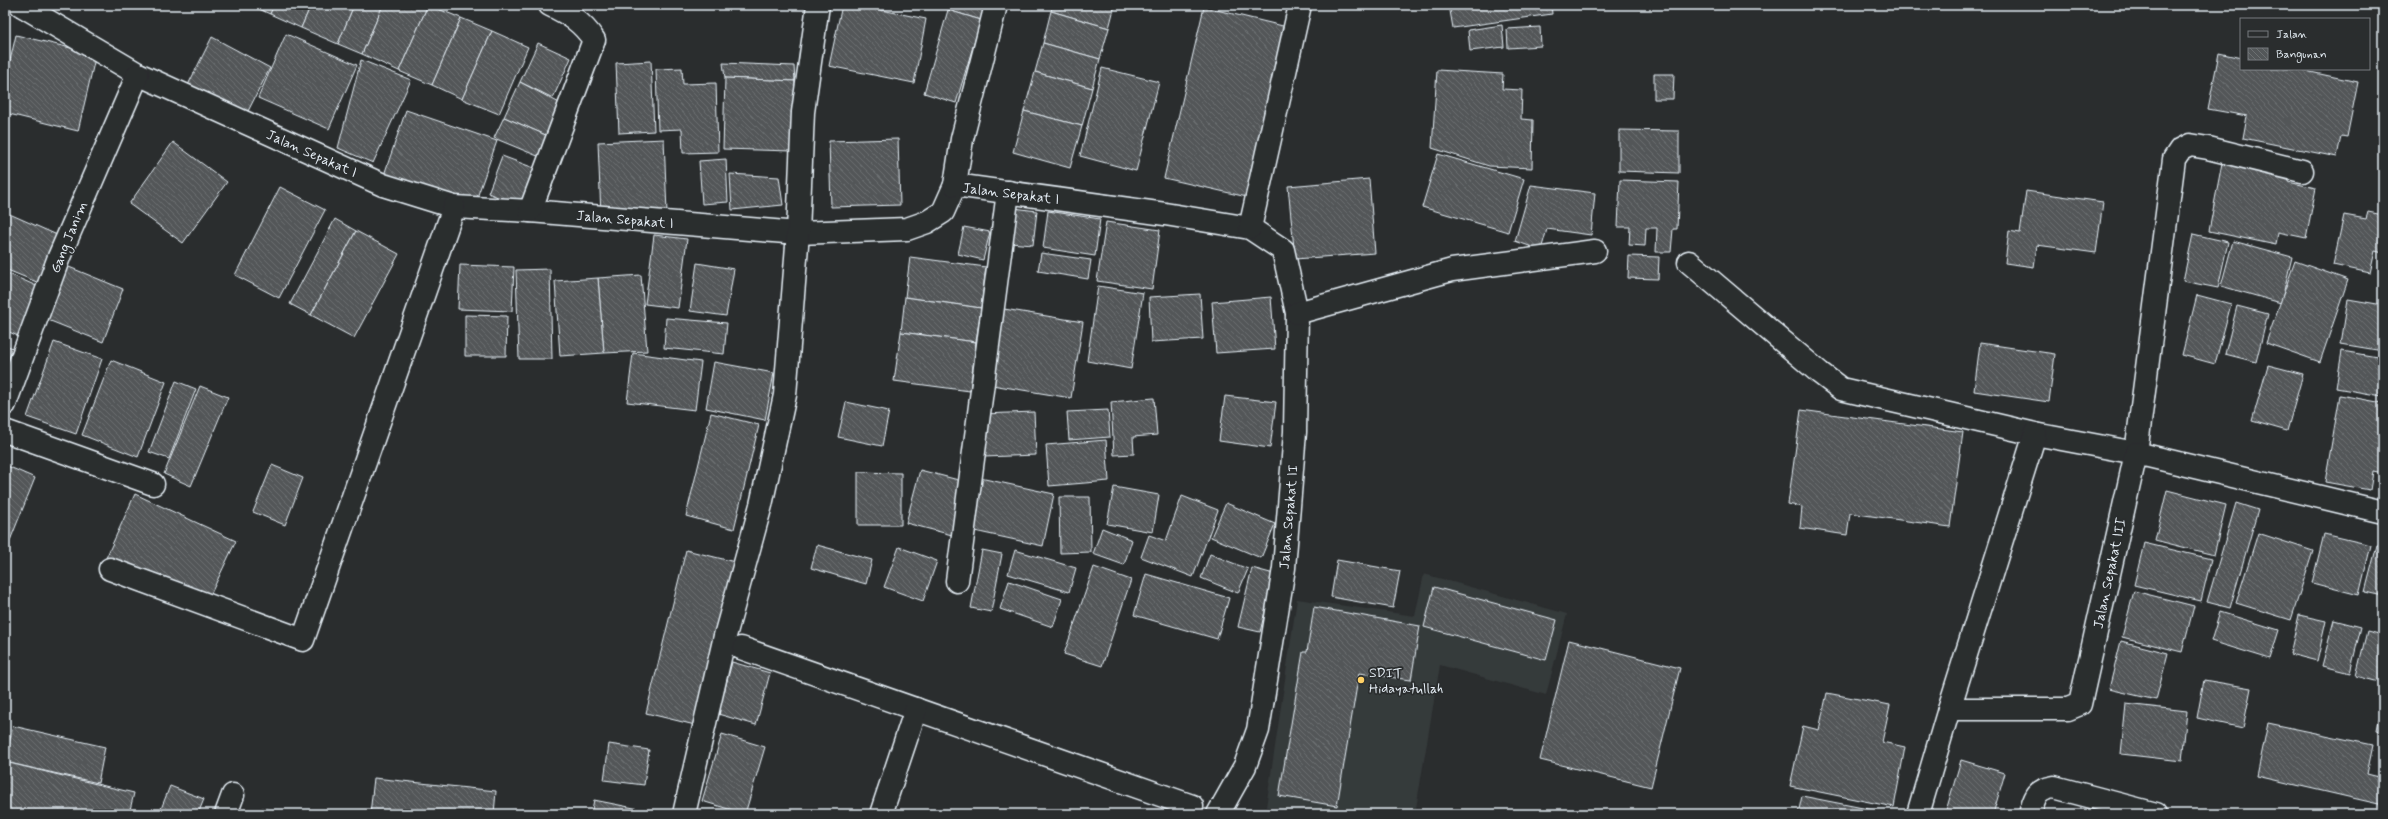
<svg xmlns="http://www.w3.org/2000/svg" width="2388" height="819" font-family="Mynerve,sans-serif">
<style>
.built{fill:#363a3b}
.building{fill:url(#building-back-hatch);stroke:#e8f1f8}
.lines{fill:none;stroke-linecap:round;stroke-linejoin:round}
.service-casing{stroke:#e8f1f8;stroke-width:25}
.minor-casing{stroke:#e8f1f8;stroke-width:25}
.service{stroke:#2a2d2e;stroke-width:22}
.minor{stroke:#2a2d2e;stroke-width:22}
.poi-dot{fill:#ffd166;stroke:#2a2d2e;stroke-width:1.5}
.labels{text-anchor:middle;stroke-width:3.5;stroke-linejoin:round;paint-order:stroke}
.street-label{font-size:14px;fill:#e8f1f8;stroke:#2a2d2e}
.poi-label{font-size:14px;fill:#e8f1f8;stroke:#2a2d2e;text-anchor:start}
</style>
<defs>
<pattern id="building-back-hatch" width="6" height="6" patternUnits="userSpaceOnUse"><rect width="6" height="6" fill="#535759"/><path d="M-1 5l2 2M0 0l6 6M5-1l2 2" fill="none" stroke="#6c7072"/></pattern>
</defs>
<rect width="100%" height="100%" fill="#2a2d2e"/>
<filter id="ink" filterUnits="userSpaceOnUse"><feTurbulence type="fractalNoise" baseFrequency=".025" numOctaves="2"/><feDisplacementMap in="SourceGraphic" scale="8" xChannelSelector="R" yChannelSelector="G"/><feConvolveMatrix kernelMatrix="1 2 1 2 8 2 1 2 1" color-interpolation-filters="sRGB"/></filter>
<g filter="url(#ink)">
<!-- built -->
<polygon class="built" points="1424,574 1567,614 1546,695 1440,665 1415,814 1305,814 1266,807 1297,599 1415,616"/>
<!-- building -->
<g class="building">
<polygon points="250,5 274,5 270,14"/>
<polygon points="274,5 311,5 301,28 270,14"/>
<polygon points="311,5 354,5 338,44 301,28"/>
<polygon points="354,5 383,5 362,54 338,44"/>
<polygon points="383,5 428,5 399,71 362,54"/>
<polygon points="428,5 461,18 432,85 399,71"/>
<polygon points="842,5 857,5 926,19 914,83 829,66"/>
<polygon points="950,5 985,5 981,20 948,10"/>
<polygon points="1053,5 1115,5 1109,28 1051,11"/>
<polygon points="1345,5 1431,5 1431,8"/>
<polygon points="1449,5 1551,5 1552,14 1453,28"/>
<polygon points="1204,7 1287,27 1247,197 1164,178"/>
<polygon points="948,10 981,20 956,103 924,93"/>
<polygon points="1051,11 1109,28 1100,59 1043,43"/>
<polygon points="461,18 492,31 462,99 432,85"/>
<polygon points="1502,25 1504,47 1470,51 1468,30"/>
<polygon points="1540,27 1541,46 1508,48 1507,29"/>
<polygon points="492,31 528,47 499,114 462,99"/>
<polygon points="286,34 357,65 329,129 258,98"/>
<polygon points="16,35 96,54 78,131 5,113 5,82"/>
<polygon points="212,37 270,68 245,117 187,87"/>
<polygon points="538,43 571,58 553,98 520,82"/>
<polygon points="1043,43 1100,59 1092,88 1035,72"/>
<polygon points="2219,53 2241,58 2241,69 2296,69 2358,82 2347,137 2341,136 2337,157 2243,138 2247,116 2208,109"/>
<polygon points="361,60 411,80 373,163 338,148"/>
<polygon points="651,61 654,131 619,133 616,63"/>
<polygon points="723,63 794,66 795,81 725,78"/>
<polygon points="682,68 683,84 716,83 718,152 683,153 682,129 658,130 656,69"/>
<polygon points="1102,68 1159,82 1136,171 1080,156"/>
<polygon points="1437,70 1503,74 1502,89 1522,90 1521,119 1533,120 1532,168 1489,166 1432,148"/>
<polygon points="1035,72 1092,88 1082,126 1024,111"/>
<polygon points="1654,74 1674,74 1673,99 1654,99"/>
<polygon points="725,78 795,81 792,151 723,149"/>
<polygon points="520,82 565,106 548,136 504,117"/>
<polygon points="406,110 497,141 474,206 384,175"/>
<polygon points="1024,111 1082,126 1070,168 1013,152"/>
<polygon points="504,117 548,136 540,157 494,138"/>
<polygon points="1619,130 1679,131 1679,173 1619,171"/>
<polygon points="664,139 667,213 601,216 598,142"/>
<polygon points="898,139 900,205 831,207 829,141"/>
<polygon points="173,142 227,182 183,243 129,204"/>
<polygon points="1438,154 1524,179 1508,232 1422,207"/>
<polygon points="502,156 534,168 520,206 488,193"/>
<polygon points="726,159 728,202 702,204 699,161"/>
<polygon points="2222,163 2289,177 2288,182 2316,188 2306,238 2278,232 2276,245 2209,231"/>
<polygon points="730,174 779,177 783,205 732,210"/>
<polygon points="1369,179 1375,253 1295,259 1288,186"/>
<polygon points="1620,180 1679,182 1677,229 1673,229 1671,252 1656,252 1657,228 1646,228 1645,246 1629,245 1630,227 1618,227"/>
<polygon points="1531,185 1595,193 1591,235 1547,229 1541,250 1515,241"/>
<polygon points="280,187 325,210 279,298 235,275"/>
<polygon points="2026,191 2103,202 2096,253 2037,245 2034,267 2005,263 2009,231 2020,233"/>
<polygon points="1014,208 1037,211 1033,245 1010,243"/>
<polygon points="1048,211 1100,219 1095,256 1043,248"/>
<polygon points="5,212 64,238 44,285 5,269"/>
<polygon points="2368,212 2383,215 2383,253 2375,251 2370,273 2333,265 2344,215 2366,219"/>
<polygon points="335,219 356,231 311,315 290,304"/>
<polygon points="1106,222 1160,230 1152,289 1097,281"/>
<polygon points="964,227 990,232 983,260 958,254"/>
<polygon points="356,231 399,254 354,338 311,315"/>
<polygon points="2193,234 2228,242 2218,288 2183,281"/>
<polygon points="654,235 687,239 678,308 645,304"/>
<polygon points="2233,241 2292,257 2281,303 2221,286"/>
<polygon points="1041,253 1091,260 1088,279 1038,271"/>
<polygon points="1629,256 1659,257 1658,279 1628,278"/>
<polygon points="910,257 986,267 981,308 905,297"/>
<polygon points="2295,261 2348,280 2320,362 2266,343"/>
<polygon points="697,263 734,269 726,316 690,311"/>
<polygon points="64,265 123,289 103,342 43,318"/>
<polygon points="460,265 514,267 512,311 458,309"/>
<polygon points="550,269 552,359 519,359 516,270"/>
<polygon points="5,272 41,288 20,337 5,330"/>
<polygon points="641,275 647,351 604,353 598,278"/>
<polygon points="598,278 604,353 560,356 555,281"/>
<polygon points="1098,286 1143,293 1131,369 1087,361"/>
<polygon points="1200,294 1203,339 1151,342 1149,297"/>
<polygon points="2197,295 2231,304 2215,364 2182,355"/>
<polygon points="905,297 981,308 976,342 901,332"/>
<polygon points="1271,297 1275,349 1216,353 1212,302"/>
<polygon points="2348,299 2383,305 2383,351 2341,344"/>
<polygon points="2237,306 2268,314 2256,362 2225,354"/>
<polygon points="1004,309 1083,322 1071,398 992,385"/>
<polygon points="465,315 507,316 506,356 465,356"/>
<polygon points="666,318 727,323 724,354 664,348"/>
<polygon points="901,332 976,342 970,391 894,381"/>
<polygon points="54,342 102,359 76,434 27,417"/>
<polygon points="1980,343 2055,354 2049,402 1974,391"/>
<polygon points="5,345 18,350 5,381"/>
<polygon points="2342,351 2383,358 2382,396 2336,388"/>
<polygon points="633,353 701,362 695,410 627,402"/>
<polygon points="111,360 166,382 138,457 82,435"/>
<polygon points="714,362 774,373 765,420 706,408"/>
<polygon points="2268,365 2303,374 2287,431 2252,421"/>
<polygon points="176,381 196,389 169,459 149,452"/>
<polygon points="200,386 228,397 191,486 164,474"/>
<polygon points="2340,395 2383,403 2380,436 2383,436 2383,474 2373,472 2370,490 2325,482"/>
<polygon points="1225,396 1276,402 1270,448 1219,441"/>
<polygon points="1154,398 1157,435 1133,437 1134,454 1114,455 1111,402"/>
<polygon points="846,402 889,411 882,446 838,437"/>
<polygon points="1108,410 1110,437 1069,440 1067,412"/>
<polygon points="1801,410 1963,432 1950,527 1850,513 1847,535 1800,528 1802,507 1788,504"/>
<polygon points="1034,412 1036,455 984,457 983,414"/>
<polygon points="711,413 759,425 734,529 686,516"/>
<polygon points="1106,440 1109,481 1049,486 1046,445"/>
<polygon points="5,465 35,478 9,543 5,542"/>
<polygon points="272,465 303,478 285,525 253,512"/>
<polygon points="920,470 966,482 952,535 906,523"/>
<polygon points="858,472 901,473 901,525 858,525"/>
<polygon points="980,478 1054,494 1043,546 970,530"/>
<polygon points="1114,487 1159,495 1153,532 1107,524"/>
<polygon points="2167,490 2226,505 2214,555 2155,540"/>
<polygon points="135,494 236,541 206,604 106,558"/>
<polygon points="1182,496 1218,510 1193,577 1141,557 1149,535 1166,541"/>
<polygon points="1059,497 1090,497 1091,552 1060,553"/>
<polygon points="1226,503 1275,524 1261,558 1211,537"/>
<polygon points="2236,503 2258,510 2230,608 2207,602"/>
<polygon points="1102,528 1132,540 1124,565 1093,554"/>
<polygon points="2258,533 2313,551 2291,620 2236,603"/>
<polygon points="2324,534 2371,545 2359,595 2312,583"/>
<polygon points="2144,543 2211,559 2201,601 2134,585"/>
<polygon points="817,545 872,560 866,584 811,568"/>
<polygon points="2377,545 2383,547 2383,596 2365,592"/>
<polygon points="899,547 937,561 923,601 884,587"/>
<polygon points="686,550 735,562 695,725 646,713"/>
<polygon points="982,550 1002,554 991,612 971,608"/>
<polygon points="1015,550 1076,568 1069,592 1008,574"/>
<polygon points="1210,554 1248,569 1238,593 1201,578"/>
<polygon points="1337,560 1400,571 1393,608 1331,597"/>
<polygon points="1094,567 1131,580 1102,666 1064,654"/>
<polygon points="1252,568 1274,574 1260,632 1238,627"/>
<polygon points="1146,574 1229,598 1217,639 1134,615"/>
<polygon points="1009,581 1062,599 1053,627 1000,609"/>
<polygon points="1434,587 1557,620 1546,660 1424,627"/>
<polygon points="2134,591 2194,606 2182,652 2122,637"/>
<polygon points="1314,607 1420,626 1411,680 1359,673 1337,806 1279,796 1303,652 1307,652"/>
<polygon points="2220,612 2279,630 2270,659 2211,641"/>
<polygon points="2299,615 2326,621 2317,661 2290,654"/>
<polygon points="2334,620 2361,627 2350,673 2322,666"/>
<polygon points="2367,631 2383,635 2383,683 2356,676"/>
<polygon points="1569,640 1680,668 1651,787 1540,760"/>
<polygon points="2121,641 2168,653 2156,700 2109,689"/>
<polygon points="732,662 770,673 756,725 718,714"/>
<polygon points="2204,680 2251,688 2243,728 2197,718"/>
<polygon points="1827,693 1890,705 1882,742 1905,747 1894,807 1790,786 1803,726 1819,730"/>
<polygon points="2382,700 2383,700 2383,733 2376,731"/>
<polygon points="2126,704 2187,711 2182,761 2121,754"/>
<polygon points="2268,723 2373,745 2367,774 2383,778 2383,805 2257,776"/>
<polygon points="13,726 105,747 98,783 5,762"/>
<polygon points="722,734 765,747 745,814 702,801"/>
<polygon points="609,744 649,750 644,785 604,780"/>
<polygon points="1961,760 2005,773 1993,814 1945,814"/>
<polygon points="5,762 134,793 129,814 5,814"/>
<polygon points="374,778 496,791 494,814 370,814"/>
<polygon points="170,786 204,799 198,814 159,814"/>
<polygon points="1802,796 1878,811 1878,814 1798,814"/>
<polygon points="594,800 644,810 643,814 591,814"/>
<polygon points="262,808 289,814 261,814"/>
</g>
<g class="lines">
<!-- service casing -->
<g class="service-casing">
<path id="service" d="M2030,814C2035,798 2035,790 2054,787L2156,814"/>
</g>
<!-- minor casing -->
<g class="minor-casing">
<g id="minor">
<polyline points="21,5 138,74 383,185 454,207 530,211 798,233 907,229 927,222 943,212 955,185 1165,214 1250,228 1283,250 1297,313 1295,432 1284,568 1258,730 1245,766 1218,814"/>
<polyline points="955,185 962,139 996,5"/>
<path d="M530,211L594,40C582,22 569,14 550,5"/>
<polyline points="1250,228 1300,5"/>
<polyline points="1689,262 1820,373 1841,389 2035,434 2136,453 2174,159 2180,150 2190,145 2208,148 2302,171"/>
<polyline points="1297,313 1452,270 1595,251"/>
<polyline points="5,404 59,257 138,74"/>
<polyline points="5,431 153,484"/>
<polyline points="110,569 303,640 454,207"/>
<polyline points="957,581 1008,192"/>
<polyline points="741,648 1192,806"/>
<polyline points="1949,709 2035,434"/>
<polyline points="226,814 233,795"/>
<polyline points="684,814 725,636 761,505 785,395 798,233 803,112 818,5"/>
<polyline points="881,814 916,709"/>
<polyline points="1918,814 1949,709 2068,709 2080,704 2136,453 2383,512"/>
</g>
</g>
<!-- service -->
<use href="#service" class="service"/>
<!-- minor -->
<use href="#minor" class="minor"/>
</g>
</g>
<!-- markers -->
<circle class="poi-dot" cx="1361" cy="680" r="4"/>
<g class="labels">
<!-- street labels -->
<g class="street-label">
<text transform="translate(312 153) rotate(24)" y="5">Jalan Sepakat I</text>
<text transform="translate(1011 193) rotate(7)" y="5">Jalan Sepakat I</text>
<text transform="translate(625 219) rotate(5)" y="5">Jalan Sepakat I</text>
<text transform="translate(68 237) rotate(-68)" y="5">Gang Janim</text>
<text transform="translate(1288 517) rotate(-85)" y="5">Jalan Sepakat II</text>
<text transform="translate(2109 573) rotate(-78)" y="5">Jalan Sepakat III</text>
</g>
<!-- poi labels -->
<g class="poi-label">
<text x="1369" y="677">SDIT<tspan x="1369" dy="16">Hidayatullah</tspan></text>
</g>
</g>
<!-- margin -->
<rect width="2388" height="819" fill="none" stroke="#2a2d2e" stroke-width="20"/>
<rect x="10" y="10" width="2368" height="799" fill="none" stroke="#e8f1f8" stroke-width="1.5" filter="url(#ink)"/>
<!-- legend -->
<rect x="2240" y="18" width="130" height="52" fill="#2a2d2e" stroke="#767b7f"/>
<rect x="2248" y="31" width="20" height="6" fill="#2a2d2e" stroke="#767b7f"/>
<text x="2276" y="38" font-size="12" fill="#e8f1f8">Jalan</text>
<rect x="2248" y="48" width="20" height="12" fill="url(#building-back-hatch)" stroke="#767b7f"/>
<text x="2276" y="58" font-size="12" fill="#e8f1f8">Bangunan</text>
</svg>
